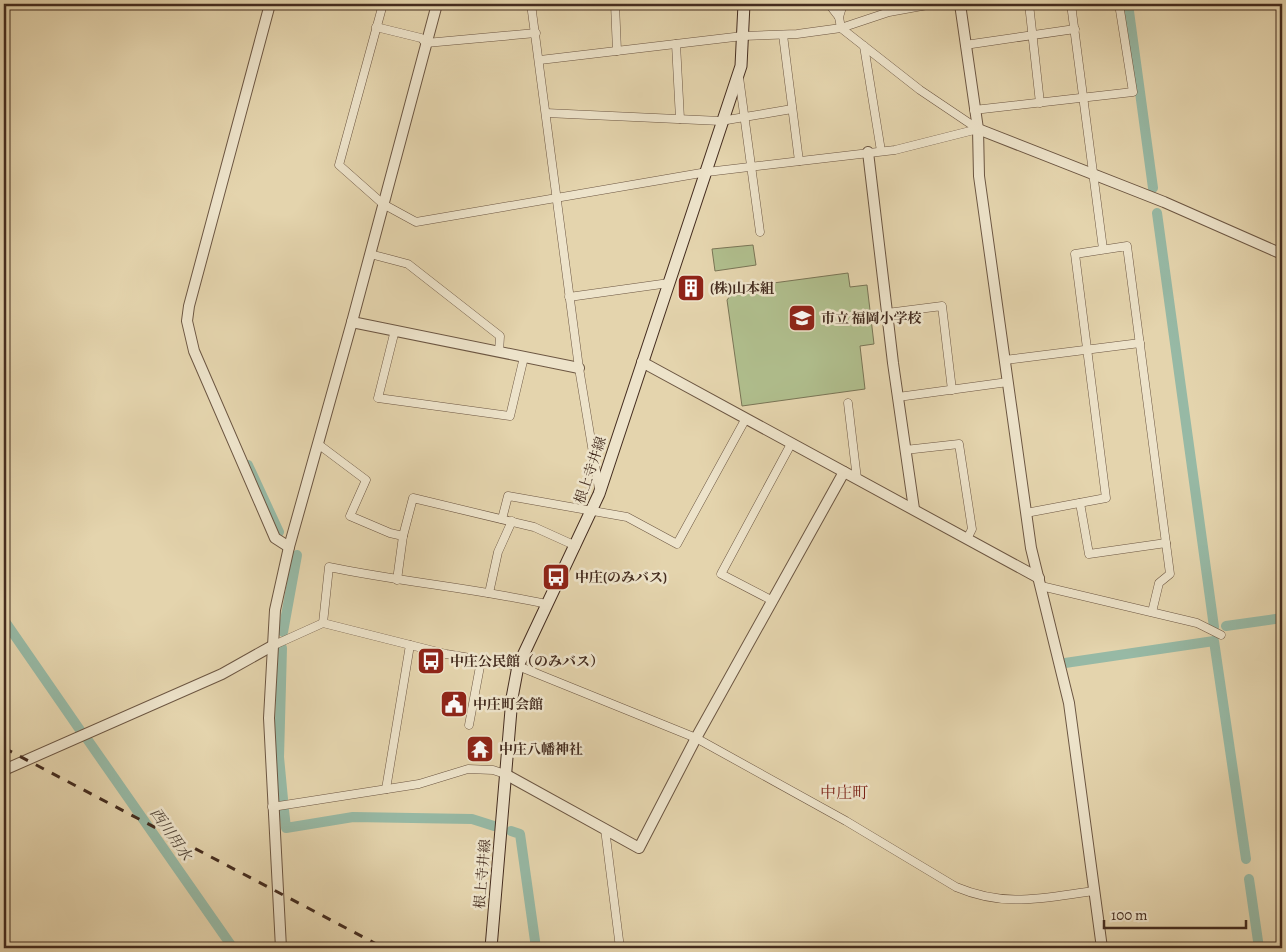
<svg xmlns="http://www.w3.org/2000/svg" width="1286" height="952" font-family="Alegreya,'Noto Serif JP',serif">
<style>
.pitch{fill:#b0be8d;stroke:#7a7556}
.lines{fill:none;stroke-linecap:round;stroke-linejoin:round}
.canal{stroke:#97b9a5;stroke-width:10}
.minor-casing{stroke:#6c5642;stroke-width:9}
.tertiary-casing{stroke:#6c5642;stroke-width:12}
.secondary-casing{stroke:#442c1f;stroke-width:13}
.minor{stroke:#ede3ca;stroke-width:8}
.tertiary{stroke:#ede3ca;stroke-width:10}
.secondary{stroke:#ede3ca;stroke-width:11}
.rail{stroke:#442c1f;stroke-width:3;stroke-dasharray:9 9;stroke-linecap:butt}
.labels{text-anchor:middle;stroke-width:5;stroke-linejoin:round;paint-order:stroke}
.poi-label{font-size:14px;font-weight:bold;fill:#442c1f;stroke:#ede3ca;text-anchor:start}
.street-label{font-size:14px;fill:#442c1f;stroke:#ede3ca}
.water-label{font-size:15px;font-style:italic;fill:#55483a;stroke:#ede3ca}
.quarter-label{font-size:16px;fill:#7a1f14;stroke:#ede3ca}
</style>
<rect width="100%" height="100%" fill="#e4d4ad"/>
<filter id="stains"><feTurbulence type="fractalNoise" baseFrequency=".004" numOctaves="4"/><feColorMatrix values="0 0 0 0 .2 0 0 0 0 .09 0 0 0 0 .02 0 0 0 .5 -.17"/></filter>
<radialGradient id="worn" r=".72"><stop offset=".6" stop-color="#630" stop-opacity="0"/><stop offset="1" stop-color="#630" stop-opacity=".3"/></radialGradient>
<!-- pitch -->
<g class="pitch">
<polygon points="753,245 756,265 715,271 712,249"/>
<polygon points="848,273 850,287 867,285 874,344 860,346 865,389 742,406 727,300 736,288"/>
</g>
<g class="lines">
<!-- canal -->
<g class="canal">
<polyline points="1128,4 1153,188"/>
<polyline points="1157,213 1214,627"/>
<polyline points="248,465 279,532"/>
<polyline points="4,620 80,730"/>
<polyline points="1226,626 1282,618"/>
<polyline points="283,632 297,555"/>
<polyline points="282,648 279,757 283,799"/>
<polyline points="1065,663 1214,641 1246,859"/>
<polyline points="85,736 233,948"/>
<polyline points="284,810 286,828 353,817 472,819 494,826"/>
<polyline points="511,831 520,834 521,841 536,948"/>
<polyline points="1249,879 1259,948"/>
</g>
<!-- minor casing -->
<g class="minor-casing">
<g id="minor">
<polyline points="383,4 339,165 383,204 416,222 707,172 895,150 978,129"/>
<polyline points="531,4 579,368 599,489"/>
<polyline points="615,4 617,51"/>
<polyline points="829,4 839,17"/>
<polyline points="843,4 839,17 841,28 920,90 978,129"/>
<polyline points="1029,4 1040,103"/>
<polyline points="1071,4 1103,249"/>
<polyline points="376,27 421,38 426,43 536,33"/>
<polyline points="783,35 799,161"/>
<polyline points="676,44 680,119"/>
<polyline points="965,45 1075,29"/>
<polyline points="864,46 881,151"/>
<polyline points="540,60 743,36 797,34 841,28 889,12 933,4"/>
<polyline points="739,77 760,232"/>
<polyline points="974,110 1133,92 1119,4"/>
<polyline points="546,113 721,121 792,109"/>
<polyline points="370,254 408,264 500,336 499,352"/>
<polyline points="569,297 669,283"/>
<polyline points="887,313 942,306 952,390"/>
<polyline points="395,330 378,398 510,416 524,357"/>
<polyline points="1005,360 1140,343"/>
<polyline points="898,397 1008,382"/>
<polyline points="848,403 857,479"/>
<polyline points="318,444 366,480 350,516 390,533 403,536"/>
<polyline points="905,450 959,444 972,529 967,539"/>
<polyline points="1080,503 1089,554 1166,543"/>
<polyline points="1026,513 1106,498 1075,254 1127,246 1170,574 1159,583 1152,612"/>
<polyline points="502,519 508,496 627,517 677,544 745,420"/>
<polyline points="397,580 403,536 413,498 534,527 576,546"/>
<polyline points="1041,586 1197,623 1221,635"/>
<polyline points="489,593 498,552 512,521"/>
<polyline points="773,601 721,574 791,444"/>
<path d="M323,623L329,567C401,582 474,588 546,604"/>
<path d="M272,646L323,623L446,654L518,666L696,738L846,821L956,887C1006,908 1042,898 1094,891"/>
<polyline points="469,725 481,661"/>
<polyline points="386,789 410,645"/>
<polyline points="272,807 419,784 468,769 493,770 505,774"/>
<polyline points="605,829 620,948"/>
</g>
</g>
<!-- tertiary casing -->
<g class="tertiary-casing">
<g id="tertiary">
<polyline points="270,4 189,306 187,321 194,351 275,538 289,547"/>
<polyline points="960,4 978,129 979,176 1031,548 1069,703 1102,948"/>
<polyline points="978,129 1164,202 1282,254"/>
<polyline points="868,152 893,363 914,509"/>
<polyline points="352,322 579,368"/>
<polyline points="642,362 1039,578"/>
<polyline points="4,770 222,674 272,646"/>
<polyline points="505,774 639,848 696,738 844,472"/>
<polyline points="281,948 269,718 275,610 289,547 352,322 437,4"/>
</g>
</g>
<!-- secondary casing -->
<g class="secondary-casing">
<polyline id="secondary" points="491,948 512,698 518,666 599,494 741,66 744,4"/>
</g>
<!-- minor -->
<use href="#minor" class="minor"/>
<!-- tertiary -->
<use href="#tertiary" class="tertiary"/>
<!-- secondary -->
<use href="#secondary" class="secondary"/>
<!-- rail -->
<polyline class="rail" points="4,748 384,948"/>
</g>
<!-- icons -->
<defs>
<g id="building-square" transform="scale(1.4375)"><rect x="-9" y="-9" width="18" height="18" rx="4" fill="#8f2418" stroke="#ede3ca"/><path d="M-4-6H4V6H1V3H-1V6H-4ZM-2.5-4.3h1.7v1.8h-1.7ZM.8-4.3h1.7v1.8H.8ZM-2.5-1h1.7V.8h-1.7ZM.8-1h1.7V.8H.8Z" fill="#fff"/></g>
<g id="school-square" transform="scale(1.4375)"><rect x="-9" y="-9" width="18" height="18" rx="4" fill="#8f2418" stroke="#ede3ca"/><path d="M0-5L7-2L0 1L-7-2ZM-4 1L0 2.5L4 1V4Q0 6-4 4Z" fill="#fff"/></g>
<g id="bus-square" transform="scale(1.4375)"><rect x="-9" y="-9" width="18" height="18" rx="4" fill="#8f2418" stroke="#ede3ca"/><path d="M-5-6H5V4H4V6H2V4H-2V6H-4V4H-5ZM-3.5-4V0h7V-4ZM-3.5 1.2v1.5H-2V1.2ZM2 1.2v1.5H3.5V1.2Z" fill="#fff"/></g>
<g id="civic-square" transform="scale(1.4375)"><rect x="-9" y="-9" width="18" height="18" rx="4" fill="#8f2418" stroke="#ede3ca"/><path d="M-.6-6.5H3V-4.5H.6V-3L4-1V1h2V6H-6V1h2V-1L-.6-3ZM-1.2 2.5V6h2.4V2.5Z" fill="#fff"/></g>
<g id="temple-square" transform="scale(1.4375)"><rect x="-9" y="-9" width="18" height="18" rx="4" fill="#8f2418" stroke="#ede3ca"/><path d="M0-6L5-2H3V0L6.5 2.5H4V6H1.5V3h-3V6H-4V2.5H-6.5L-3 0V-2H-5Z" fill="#fff"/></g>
</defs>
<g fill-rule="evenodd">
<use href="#building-square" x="691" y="288"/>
<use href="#school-square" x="802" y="318"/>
<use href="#bus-square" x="556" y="577"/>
<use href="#bus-square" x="431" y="661"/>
<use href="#civic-square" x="454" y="704"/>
<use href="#temple-square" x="480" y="749"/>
</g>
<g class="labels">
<!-- poi labels -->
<g class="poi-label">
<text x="710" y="293">(株)山本組</text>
<text x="821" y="323">市立 福岡小学校</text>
<text x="575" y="582">中庄(のみバス)</text>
<text x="450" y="666">中庄公民館（のみバス）</text>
<text x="473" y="709">中庄町会館</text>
<text x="499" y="754">中庄八幡神社</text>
</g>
<!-- street labels -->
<g class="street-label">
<text transform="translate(590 470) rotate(-71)" y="5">根上寺井線</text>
<text transform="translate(482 874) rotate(-85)" y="5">根上寺井線</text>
</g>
<!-- water labels -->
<g class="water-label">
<text transform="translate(171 834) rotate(55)" y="5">西川用水</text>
</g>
<!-- quarter labels -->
<g class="quarter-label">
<text x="844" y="798">中庄町</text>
</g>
</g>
<!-- margin -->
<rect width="1286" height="952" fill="none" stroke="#e4d4ad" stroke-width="20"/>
<rect x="5" y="5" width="1276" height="942" fill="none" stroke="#442c1f" stroke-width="2.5"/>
<rect x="10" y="10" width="1266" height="932" fill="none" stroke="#442c1f"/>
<!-- scale -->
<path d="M1104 920v8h142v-8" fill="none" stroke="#442c1f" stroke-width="2.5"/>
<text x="1111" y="920" font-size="15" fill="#442c1f" stroke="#ede3ca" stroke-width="4" paint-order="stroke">100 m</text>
<rect width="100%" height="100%" filter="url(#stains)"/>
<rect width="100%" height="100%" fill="url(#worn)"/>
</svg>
